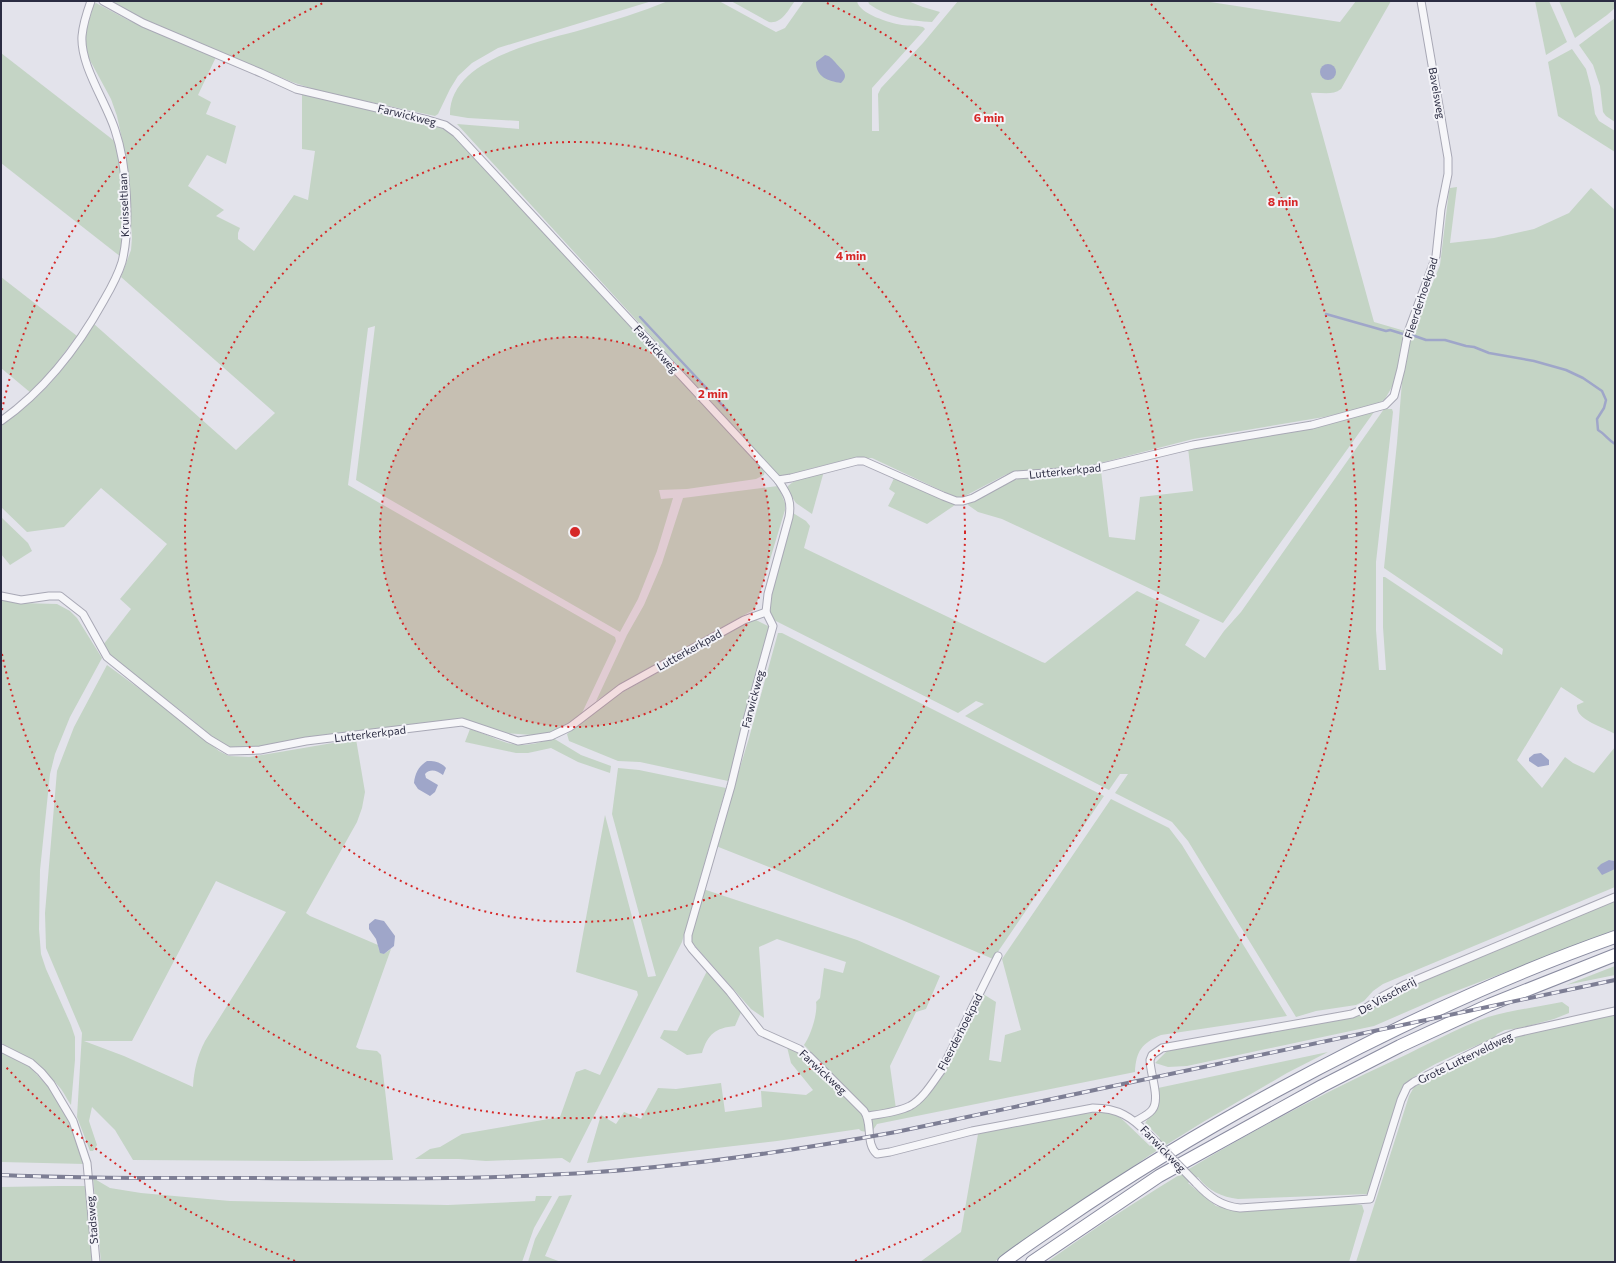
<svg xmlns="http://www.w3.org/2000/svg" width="1616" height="1263" font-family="Commissioner,sans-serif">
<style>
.green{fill:#c4d4c5;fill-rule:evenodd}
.water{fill:#9fa6c9}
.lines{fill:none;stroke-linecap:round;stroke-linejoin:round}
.stream{stroke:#9fa6c9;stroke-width:2.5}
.minor-casing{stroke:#a8a8b5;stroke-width:9}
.motorway-casing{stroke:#8a8ca1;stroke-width:14}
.minor{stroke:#f6f6f9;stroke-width:7}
.motorway{stroke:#fff;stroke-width:12}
.rail-casing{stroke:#7d7e94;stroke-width:4}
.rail{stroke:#f3f3f8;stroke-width:2.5;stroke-dasharray:8;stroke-linecap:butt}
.minor-bridge-casing{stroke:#a8a8b5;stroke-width:9;stroke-linecap:butt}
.minor-bridge{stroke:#f6f6f9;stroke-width:7}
.ring{fill:none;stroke:#d62828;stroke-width:2;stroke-dasharray:2 4}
.labels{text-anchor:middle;stroke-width:4;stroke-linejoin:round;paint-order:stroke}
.street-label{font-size:11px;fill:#2b2c42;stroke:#f3f3f8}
.centre{fill:#d62828;stroke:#f3f3f8;stroke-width:2}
.ring-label{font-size:12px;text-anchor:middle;font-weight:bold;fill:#d62828;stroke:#f3f3f8;stroke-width:4;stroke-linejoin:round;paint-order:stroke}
</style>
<rect width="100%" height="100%" fill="#e3e3eb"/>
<!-- green -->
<g class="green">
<polygon points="107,1 652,1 498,48 472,63 458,76 450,89 438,114 435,116 319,91 292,82 126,12"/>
<path d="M668,1H719L776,32L785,28L804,1H857C859,14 890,23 902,25C909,26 917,25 923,27L925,29L872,88V131H879L878,94L881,88L923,43L958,1H1204L1340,22L1356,1H1391L1341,89C1332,96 1321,92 1311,93L1374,322L1405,331L1396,380L1385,399L1381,402L1371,406L1324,417L1193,439L1085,467L1014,472L1005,475L963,497H955L872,458H854L805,470L790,476L780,477L457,124L519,129V121L468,118L450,115C449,58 543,41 584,29C612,21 641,12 668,1Z"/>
<path d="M731,1H795C788,10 782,24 769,22Z"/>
<path d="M868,1H908L923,7L940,12L932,22C910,21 887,17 869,4Z"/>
<polygon points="1535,1 1549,1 1567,42 1546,55"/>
<polygon points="1559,1 1615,1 1615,8 1607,15 1575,38"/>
<path d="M96,3L128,20L216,57L198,95L211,102L206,114L236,126L226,164L207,155L188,186L224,210L216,216L240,228L238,233V239L254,251L294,195L308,200L315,151L302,149V94L428,122L443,127L456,134L765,469L764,475L756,479L687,489L659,490L661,499L673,498L657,551L638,599L620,632L356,480L375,326L368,328L348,485L615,637L616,641L582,713L563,729L547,734L532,735L506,733L460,720H449L388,729L324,736L255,748L230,749L216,740L189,717L112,658L103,645L131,609L120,599L167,544L101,488L64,527L27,532L1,507V425C42,398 68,366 94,324L236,450L275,413L121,277L131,250L132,238L126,158L117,116L111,99L86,53L85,34L94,4Z"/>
<polygon points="1615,18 1615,122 1606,116 1603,112 1600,86 1593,65 1579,45"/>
<polygon points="1572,49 1586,69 1591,88 1595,114 1599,121 1615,131 1615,152 1558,116 1548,62"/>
<polygon points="1,53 117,143 126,223 121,257 1,163"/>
<path d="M1457,187L1450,243L1494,238L1534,229L1569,213L1591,188L1615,210V734C1604,727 1575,720 1577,705L1584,702L1561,687L1517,760L1542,788L1565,757L1573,763L1594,773L1615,747V861L1609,860L1614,870L1615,869V887L1383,984L1373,991L1364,1001L1356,1005L1316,1011L1296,1017L1188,841L1172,822L1115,793L1128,774H1120L1109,790L965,716L984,704L976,701L958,713L762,614L793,513L806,521L810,526L804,548L1042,662L1045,663L1137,591L1200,620L1185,645L1205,658L1224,631L1241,612L1384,409H1392L1393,412L1376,562V630L1379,670H1386L1383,627V577H1385L1502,655L1503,649L1384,568L1397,443L1402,382L1409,341L1440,265L1449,191L1450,188Z"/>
<polygon points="1,277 77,336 46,377 31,393 1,368"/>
<path d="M1374,412L1223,623L1002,519L978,512L968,505L969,502C982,495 1000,483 1014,480C1042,473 1072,477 1101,471L1109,537L1135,540L1140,497L1193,491L1188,448L1325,424Z"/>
<polygon points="824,471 812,514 796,503 787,490 788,486 793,482"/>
<polygon points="895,476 955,505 927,524 888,506 895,493 889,489"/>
<polygon points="778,486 785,503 785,510 755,609 629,679 596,701 627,635 644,605 662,563 683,498"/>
<polygon points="1,517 28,543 32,551 10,565 1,554"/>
<path d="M1,599L21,603L57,604L70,611L77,618L102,658L70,717L55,754L50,774L40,870L39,929L41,954L46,969L71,1025L75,1037V1060L71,1105C67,1100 65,1094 61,1089C46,1070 22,1054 1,1043Z"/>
<polygon points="754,619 770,627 728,781 640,762 618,761 569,741 567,734 621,693"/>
<polygon points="778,633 782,633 1104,796 993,959 902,920 716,846 749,738"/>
<path d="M107,665L178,717L219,751L229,756L249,757L274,753L356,739L365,792L362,808L357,822L306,913L310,916L378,945L379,950L384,954L391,949L356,1047L359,1049L377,1051L381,1055L393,1160L303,1161L133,1160L115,1130L92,1107L89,1121L97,1145L93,1151H90L77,1117L82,1033L46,948L45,913L57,771L74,727ZM216,881L286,912L205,1041C197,1057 194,1070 193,1087L124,1056L84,1041H132Z"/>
<path d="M470,729C507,741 512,753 553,738L581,755L611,766L610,773L578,762L551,748L528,753H516L465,742Z"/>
<polygon points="618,768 639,770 726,788 682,942 570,1163 562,1158 486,1161 459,1159 415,1159 430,1149 440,1147 462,1134 560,1117 576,1072 585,1069 600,1075 638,995 637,991 576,972 605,815 648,977 656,976 612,814"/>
<path d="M1111,799L1169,828L1182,845L1287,1016L1161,1035C1142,1043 1136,1051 1135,1072L877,1124L873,1130L871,1131L872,1120L876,1118L917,1104L943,1076L983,994L996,1002L989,1060L1001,1062L1005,1035L1021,1030L1002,959Z"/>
<path d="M703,889L857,940L940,976L926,1009L916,1012L890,1066L896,1109L870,1113L863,1107L804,1045C811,1035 818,1013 816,1002L820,998L824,968L843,973L846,962L777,939L759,947L764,1018L751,1009L689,939Z"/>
<polygon points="1615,899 1615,930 1443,996 1374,1026 1187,1066 1168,1067 1155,1063 1168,1050 1290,1027 1354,1017 1401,990"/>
<polygon points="1615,966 1615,975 1566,985"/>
<path d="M707,971L742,1010L735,1026C715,1028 708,1034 702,1053L687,1055L660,1038L664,1030L677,1031Z"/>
<path d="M1562,1002L1569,1007V1013L1554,1019L1520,1028L1505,1030L1497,1034L1494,1038C1471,1049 1412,1069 1401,1091L1370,1194L1238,1199C1222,1197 1208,1191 1198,1177L1188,1183L1216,1206L1235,1210L1354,1204L1362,1205L1364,1211L1349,1262H1047C1157,1184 1275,1115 1397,1059C1427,1045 1457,1028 1488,1017C1512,1010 1538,1007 1562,1002Z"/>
<polygon points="1615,1013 1615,1262 1356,1262 1409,1096 1414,1087 1426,1080 1500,1045 1503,1041 1509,1038"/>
<polygon points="785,1039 797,1048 863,1114 867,1132 861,1131 859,1129 777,1141 587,1163 601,1115 616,1124 624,1112 641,1119 658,1088 676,1089 721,1083 725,1112 762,1107 761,1091 806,1095 813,1090 791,1063"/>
<polygon points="1,1049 16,1057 30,1067 51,1090 72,1123 85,1164 1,1162"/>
<path d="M1328,1052L1287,1073L1203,1122L1150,1155L994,1262H920L961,1232L978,1134L1074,1115L1108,1111L1116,1114L1124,1121L1150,1146L1160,1138L1150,1128L1146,1127L1145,1124C1153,1105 1161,1114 1158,1088Z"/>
<polygon points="93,1178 110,1188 141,1193 230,1201 448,1205 535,1201 536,1196 552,1196 534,1228 522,1262 101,1262"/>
<polygon points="58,1186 87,1186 93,1262 1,1262 1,1187"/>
<polygon points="572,1195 545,1256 561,1262 528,1262 535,1239 559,1196"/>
</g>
<!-- water -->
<g class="water">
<path d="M825,55C830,56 831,58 835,62C840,69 851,74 841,83C828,81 816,77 816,62Z"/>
<circle cx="1328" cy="72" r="8"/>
<polygon points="1541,753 1549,760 1549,765 1538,767 1529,761 1529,758 1534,754"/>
<path d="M427,761C435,761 441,762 446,768L443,775C437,771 431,768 425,774L426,778L438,785L435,792L430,796L418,789L414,783C415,773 419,766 427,761Z"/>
<polygon points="1609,860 1615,861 1615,869 1602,875 1597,868 1601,864"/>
<polygon points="375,919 384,921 395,936 394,946 384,954 380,953 376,939 369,929 369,924"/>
</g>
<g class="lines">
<!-- stream -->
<g class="stream">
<polyline points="1326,314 1386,331 1390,330 1403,334"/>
<polyline points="640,317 726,409"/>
<path d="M1412,335L1426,340H1445L1466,346L1474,347L1489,353L1534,361L1566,370L1583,378L1602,391L1606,400L1604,408L1597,419L1598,430C1605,434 1607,439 1615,444"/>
</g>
<!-- minor casing -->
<g class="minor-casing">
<g id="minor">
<path d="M103,1L143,23L261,73L296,89L428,120L445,125L456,133L778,480C787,494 792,500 789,517L768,594L766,612L773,626L747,720L731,786L688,935V943L692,949L730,992L761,1032L799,1049L809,1056L864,1111C873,1123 865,1144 877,1154L890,1152L972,1131L1093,1108C1118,1108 1132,1117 1149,1135"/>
<path d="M1,421C45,390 78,347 104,300C111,288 118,275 122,262C131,225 127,165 115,130C106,102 80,65 82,36C83,24 87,12 91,1"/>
<polyline points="778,480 791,478 857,461 864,461 943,496 956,501 963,501 973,498 1015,475 1090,470 1193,445 1312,425 1385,405 1394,396 1401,369 1408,332 1436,256 1441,209 1448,174 1448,158 1421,1"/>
<polyline points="1,596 21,600 49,596 60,596 83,614 107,657 209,739 229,751 260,750 306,741 462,722 518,741 551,736 570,727 621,688 744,620 766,612"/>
<polyline points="1,1048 31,1063 41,1072 51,1084 73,1121 87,1163 96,1262"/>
<path d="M868,1116C881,1114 898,1112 910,1106C923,1099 933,1082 941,1071L998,956"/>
<path d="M1136,1121C1141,1118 1148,1115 1152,1110C1161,1099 1150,1074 1150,1060L1152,1055L1162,1048L1352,1014L1366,1008L1383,996L1404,985L1615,897"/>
<path d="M1196,1183C1209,1197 1221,1206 1240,1208L1370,1199L1401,1100L1407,1087L1414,1082L1498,1040L1516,1033L1615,1011"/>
</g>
</g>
<!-- motorway casing -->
<g class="motorway-casing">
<g id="motorway">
<path d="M1004,1262C1022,1248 1042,1235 1061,1222C1131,1174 1204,1130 1278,1090C1387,1031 1498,978 1615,937"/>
<polyline points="1032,1262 1159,1176 1322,1086 1400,1046 1489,1005 1615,955"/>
</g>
</g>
<!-- minor -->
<use href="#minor" class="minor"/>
<!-- motorway -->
<use href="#motorway" class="motorway"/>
<!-- rail casing -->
<g class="rail-casing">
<path id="rail" d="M1,1175C87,1179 173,1178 258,1178C371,1179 484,1180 597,1172C698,1165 797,1150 896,1132L1615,980"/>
</g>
<!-- rail -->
<use href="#rail" class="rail"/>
<!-- minor-bridge casing -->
<g class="minor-bridge-casing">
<polyline id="minor-bridge" points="1149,1135 1196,1183"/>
</g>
<!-- minor-bridge -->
<use href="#minor-bridge" class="minor-bridge"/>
</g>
<!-- distance rings -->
<circle cx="575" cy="532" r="195" fill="#d62828" fill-opacity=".12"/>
<g class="ring">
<circle cx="575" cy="532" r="195"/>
<circle cx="575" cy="532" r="390"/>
<path d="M2 410A586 586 0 0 1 323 3M827 3A586 586 0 1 1 2 654"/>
<path d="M295 1261A781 781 0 0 1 4 1065M1151 4A781 781 0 0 1 855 1261"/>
</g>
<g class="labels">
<!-- street labels -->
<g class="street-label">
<text transform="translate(1437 93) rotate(80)" y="4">Bavelsweg</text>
<text transform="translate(407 115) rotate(14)" y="4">Farwickweg</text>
<text transform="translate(124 205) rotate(-92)" y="4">Kruisseltlaan</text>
<text transform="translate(1421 298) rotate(-72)" y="4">Fleerderhoekpad</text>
<text transform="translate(656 349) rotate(48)" y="4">Farwickweg</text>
<text transform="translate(1065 471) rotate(-6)" y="4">Lutterkerkpad</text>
<text transform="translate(689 650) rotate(-29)" y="4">Lutterkerkpad</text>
<text transform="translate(753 699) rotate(-75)" y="4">Farwickweg</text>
<text transform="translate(370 734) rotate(-7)" y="4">Lutterkerkpad</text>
<text transform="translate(1387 996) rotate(-29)" y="4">De Visscherij</text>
<text transform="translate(960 1032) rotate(-63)" y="4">Fleerderhoekpad</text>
<text transform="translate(1465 1058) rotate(-26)" y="4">Grote Lutterveldweg</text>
<text transform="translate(823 1072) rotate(43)" y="4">Farwickweg</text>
<text transform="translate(1163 1149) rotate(46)" y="4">Farwickweg</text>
<text transform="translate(92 1220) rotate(-95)" y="4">Stadsweg</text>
</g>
</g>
<circle cx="575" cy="532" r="6" class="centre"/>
<g class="ring-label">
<text x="989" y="122">6 min</text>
<text x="1283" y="206">8 min</text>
<text x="851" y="260">4 min</text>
<text x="713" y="398">2 min</text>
</g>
<!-- border -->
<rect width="1616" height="1263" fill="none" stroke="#2b2c42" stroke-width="4"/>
</svg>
